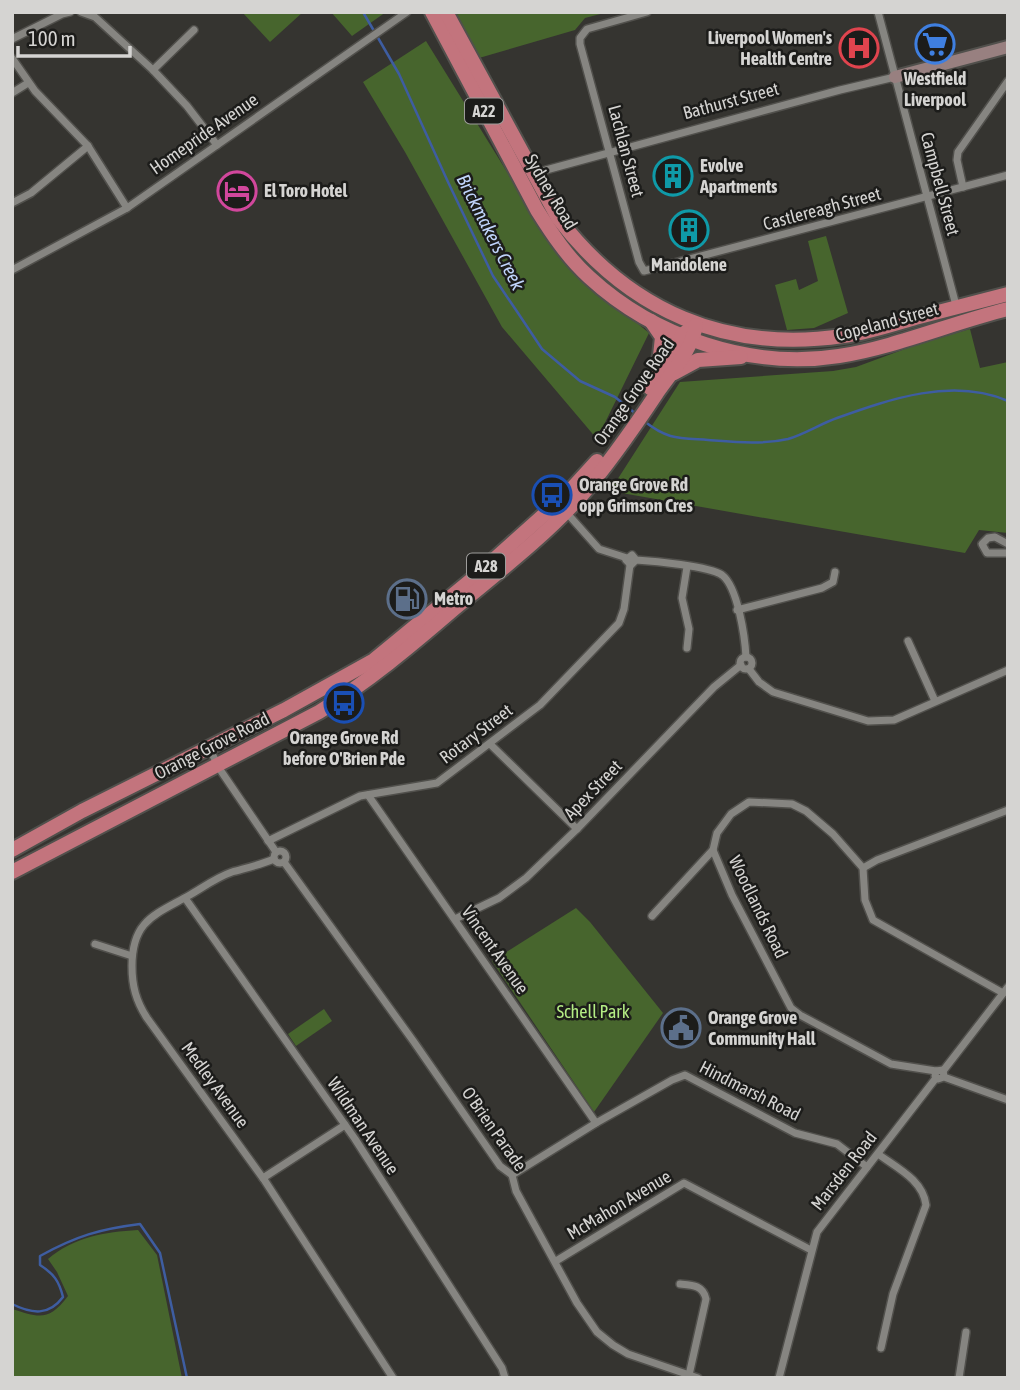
<svg xmlns="http://www.w3.org/2000/svg" width="1020" height="1390" font-family="'Asap Condensed',sans-serif">
<style>
.green{fill:#47652d}
.lines{fill:none;stroke-linecap:round;stroke-linejoin:round}
.stream{stroke:#3e5da1;stroke-width:2.5}
.street-casing{stroke:#51504c;stroke-width:10}
.secondary-casing{stroke:#51504c;stroke-width:16}
.highway-casing{stroke:#51504c;stroke-width:18}
.street{stroke:#868581;stroke-width:7}
.secondary{stroke:#988080;stroke-width:12}
.highway{stroke:#c3747d;stroke-width:14}
.labels{text-anchor:middle;stroke-width:5;stroke-linejoin:round;paint-order:stroke}
.shield{fill:#1c1c1a;stroke:#9e9d9b;stroke-width:2}
.shield-label{font-size:16px;font-weight:bold;fill:#d5d4d2}
.poi-label{font-size:18px;font-weight:bold;fill:#d5d4d2;stroke:#1c1c1a;text-anchor:start}
.street-label{font-size:18px;fill:#d5d4d2;stroke:#1c1c1a}
.park-label{font-size:18px;fill:#b4ec84;stroke:#1c1c1a}
.water-label{font-size:19px;font-style:italic;fill:#c0d4fb;stroke:#1c1c1a}
</style>
<rect width="100%" height="100%" fill="#353430"/>
<!-- green -->
<g class="green">
<polygon points="242,12 303,12 270,42"/>
<polygon points="331,12 386,12 352,36"/>
<polygon points="456,12 608,12 585,18 575,30 479,58"/>
<polygon points="426,41 561,259 649,333 597,439 502,327 405,152 363,82"/>
<polygon points="826,236 848,313 814,328 787,330 775,285 796,279 799,290 818,281 808,241"/>
<polygon points="970,329 980,368 1008,362 1008,533 979,530 965,553 610,491 680,382 833,371 856,367 921,343"/>
<polygon points="576,908 590,922 663,1013 594,1112 492,961"/>
<polygon points="324,1009 332,1021 296,1046 288,1034"/>
<path d="M138,1230L157,1255L182,1378H12V1309C40,1318 49,1321 68,1296L57,1272L48,1259C74,1237 104,1232 138,1230Z"/>
</g>
<g class="lines">
<!-- stream -->
<g class="stream">
<polyline points="363,12 399,74 448,182 493,276 518,313 542,349 580,381 615,397 636,414"/>
<path d="M644,421C668,440 679,438 708,440C734,442 762,445 788,439C805,434 820,424 837,418C890,399 953,377 1008,401"/>
<path d="M12,1304C32,1314 49,1316 63,1297C59,1281 54,1274 40,1265V1256C76,1236 100,1229 140,1224L160,1253L187,1378"/>
</g>
<!-- street casing -->
<g class="street-casing">
<g id="street">
<polyline points="81,12 95,17 153,70 187,106 217,145"/>
<polyline points="647,12 587,29 580,38 580,44 639,262 644,271 1008,175"/>
<polyline points="878,12 957,309"/>
<polyline points="12,39 62,14 70,12"/>
<polyline points="12,58 35,91 88,146 127,208"/>
<polyline points="153,70 194,30"/>
<polyline points="12,93 28,83"/>
<polyline points="546,170 840,90 895,77"/>
<polyline points="963,187 957,160 958,152 1008,81"/>
<polyline points="12,203 31,193 88,146"/>
<polyline points="12,270 127,208 407,12"/>
<polyline points="566,512 599,549 627,558"/>
<polyline points="1008,544 995,537 988,538 982,544 987,553 1008,553"/>
<path d="M636,560L631,565L626,560L632,555L636,560C653,561 709,566 722,575C738,587 745,638 746,657"/>
<polyline points="687,567 682,598 689,629 687,648"/>
<polyline points="737,610 822,588 833,582 835,572"/>
<polyline points="908,641 935,701"/>
<circle cx="746" cy="663" r="6"/>
<polyline points="749,669 759,682 773,692 868,721 894,720 1008,670"/>
<polyline points="490,744 577,829"/>
<polyline points="209,748 221,771 276,852"/>
<polyline points="368,795 596,1123"/>
<polyline points="268,841 360,796 437,783 540,705 619,623 624,609 630,565"/>
<circle cx="280" cy="857" r="6"/>
<path d="M274,859C260,865 246,868 232,872C217,877 202,888 188,896C154,915 132,921 132,966C132,986 136,1001 147,1018L265,1181L393,1378"/>
<polyline points="284,862 414,1042 500,1166 512,1175 516,1191 577,1303 597,1332 613,1345 628,1354 698,1378"/>
<polyline points="863,868 877,860 1008,810"/>
<polyline points="185,898 355,1139 502,1368 505,1378"/>
<polyline points="652,916 713,850"/>
<polyline points="455,919 499,898 526,878 577,829 714,687 741,665"/>
<polyline points="95,944 132,956"/>
<polyline points="936,1071 891,1064 800,1015 791,1008 732,895 713,850 717,833 731,814 749,802 792,804 806,811 833,834 863,868 865,900 873,920 1003,993"/>
<polyline points="943,1071 1008,987"/>
<polyline points="944,1077 943,1070 936,1071 935,1076 938,1079 944,1077 1008,1100"/>
<path d="M878,1154C897,1168 923,1180 926,1205L893,1294L881,1348"/>
<polyline points="512,1175 596,1123 672,1080 685,1075 795,1133 837,1144 867,1167"/>
<polyline points="263,1178 345,1125"/>
<polyline points="556,1261 684,1183 811,1250"/>
<path d="M680,1284C692,1285 703,1285 706,1299L689,1375"/>
<polyline points="779,1378 817,1232 936,1078"/>
<polyline points="959,1378 966,1332"/>
</g>
</g>
<!-- secondary casing -->
<g class="secondary-casing">
<polyline id="secondary" points="895,77 1008,47"/>
</g>
<!-- highway casing -->
<g class="highway-casing">
<g id="highway">
<path d="M432,12L537,210C552,234 568,258 589,277C654,337 751,370 839,356C896,347 951,323 1008,309"/>
<path d="M446,12L558,218C629,311 726,353 843,336C867,333 891,325 915,318C946,310 977,302 1008,294"/>
<polyline points="651,321 662,337 660,356 656,369"/>
<polyline points="674,373 698,360 741,357"/>
<polyline points="650,388 683,334 696,325"/>
<polyline points="12,850 82,811 284,710 374,660 470,581 566,495 597,461"/>
<path d="M12,872L319,712C368,682 411,646 454,609C497,573 543,538 581,496C609,464 633,429 657,393C671,373 692,350 696,325"/>
</g>
</g>
<!-- street -->
<use href="#street" class="street"/>
<!-- secondary -->
<use href="#secondary" class="secondary"/>
<!-- highway -->
<use href="#highway" class="highway"/>
</g>
<!-- icons -->
<defs>
<g id="supermarket-ring" transform="scale(2.0125)"><circle r="9.5" fill="#1c1c1a" stroke="#3f7fe0" stroke-width="1.5"/><path d="M-6-5.5h2.5l.6 2H6L4.5 2H-2.5L-4.4-4H-6ZM-1.5 3.2a1.3 1.3 0 1 0 .1 0ZM3 3.2a1.3 1.3 0 1 0 .1 0Z" fill="#3f7fe0"/></g>
<g id="hospital-ring" transform="scale(2.0125)"><circle r="9.5" fill="#1c1c1a" stroke="#e0444e" stroke-width="1.5"/><path d="M-5-5h3v3.5h4V-5h3V5h-3V1.5h-4V5h-3Z" fill="#e0444e"/></g>
<g id="building-ring" transform="scale(2.0125)"><circle r="9.5" fill="#1c1c1a" stroke="#0f9aa8" stroke-width="1.5"/><path d="M-4-6H4V6H1V3H-1V6H-4ZM-2.5-4.3h1.7v1.8h-1.7ZM.8-4.3h1.7v1.8H.8ZM-2.5-1h1.7V.8h-1.7ZM.8-1h1.7V.8H.8Z" fill="#0f9aa8"/></g>
<g id="hotel-ring" transform="scale(2.0125)"><circle r="9.5" fill="#1c1c1a" stroke="#d1479c" stroke-width="1.5"/><path d="M-6-4.5h1.5V1H6V5H4.5V3h-9V5H-6ZM-4 0a1.8 1.8 0 1 1 3.6 0ZM.5 0V-2.5h3Q6-2.5 6 0Z" fill="#d1479c"/></g>
<g id="bus-ring" transform="scale(2.0125)"><circle r="9.5" fill="#1c1c1a" stroke="#1a4fb4" stroke-width="1.5"/><path d="M-5-6H5V4H4V6H2V4H-2V6H-4V4H-5ZM-3.5-4V0h7V-4ZM-3.5 1.2v1.5H-2V1.2ZM2 1.2v1.5H3.5V1.2Z" fill="#1a4fb4"/></g>
<g id="fuel-ring" transform="scale(2.0125)"><circle r="9.5" fill="#1c1c1a" stroke="#5c6f8a" stroke-width="1.5"/><path d="M-5.5-6h7V0h2V4h1.3V-2.5L3-4.5l.8-.8L6-3V5H2.5V1h-1V6h-7ZM-4.2-4.7v3.2H.2V-4.7Z" fill="#5c6f8a"/></g>
<g id="civic-ring" transform="scale(2.0125)"><circle r="9.5" fill="#1c1c1a" stroke="#5c6f8a" stroke-width="1.5"/><path d="M-.6-6.5H3V-4.5H.6V-3L4-1V1h2V6H-6V1h2V-1L-.6-3ZM-1.2 2.5V6h2.4V2.5Z" fill="#5c6f8a"/></g>
</defs>
<g fill-rule="evenodd">
<use href="#supermarket-ring" x="935" y="44"/>
<use href="#hospital-ring" x="859" y="48"/>
<use href="#building-ring" x="673" y="176"/>
<use href="#hotel-ring" x="237" y="191"/>
<use href="#building-ring" x="689" y="230"/>
<use href="#bus-ring" x="552" y="495"/>
<use href="#fuel-ring" x="407" y="599"/>
<use href="#bus-ring" x="344" y="703"/>
<use href="#civic-ring" x="681" y="1028"/>
</g>
<g class="labels">
<!-- shield labels -->
<g class="shield">
<rect x="465" y="98.5" width="38" height="25" rx="5"/>
<rect x="467" y="553.5" width="38" height="25" rx="5"/>
</g>
<g class="shield-label">
<text x="484" y="117">A22</text>
<text x="486" y="572">A28</text>
</g>
<!-- poi labels -->
<g class="poi-label">
<text x="832" y="44" text-anchor="end">Liverpool Women's<tspan x="832" dy="21">Health Centre</tspan></text>
<text x="935" y="85" text-anchor="middle">Westfield<tspan x="935" dy="21">Liverpool</tspan></text>
<text x="700" y="172">Evolve<tspan x="700" dy="21">Apartments</tspan></text>
<text x="264" y="197">El Toro Hotel</text>
<text x="689" y="271" text-anchor="middle">Mandolene</text>
<text x="579" y="491">Orange Grove Rd<tspan x="579" dy="21">opp Grimson Cres</tspan></text>
<text x="434" y="605">Metro</text>
<text x="344" y="744" text-anchor="middle">Orange Grove Rd<tspan x="344" dy="21">before O'Brien Pde</tspan></text>
<text x="708" y="1024">Orange Grove<tspan x="708" dy="21">Community Hall</tspan></text>
</g>
<!-- street labels -->
<g class="street-label">
<text transform="translate(731 101) rotate(-15)" y="6">Bathurst Street</text>
<text transform="translate(204 134) rotate(-35)" y="6">Homepride Avenue</text>
<text transform="translate(626 151) rotate(75)" y="6">Lachlan Street</text>
<text transform="translate(940 184) rotate(75)" y="6">Campbell Street</text>
<text transform="translate(551 192) rotate(59)" y="6">Sydney Road</text>
<text transform="translate(822 209) rotate(-15)" y="6">Castlereagh Street</text>
<text transform="translate(887 322) rotate(-15)" y="6">Copeland Street</text>
<text transform="translate(634 392) rotate(-55)" y="6">Orange Grove Road</text>
<text transform="translate(476 734) rotate(-37)" y="6">Rotary Street</text>
<text transform="translate(212 746) rotate(-27)" y="6">Orange Grove Road</text>
<text transform="translate(593 790) rotate(-46)" y="6">Apex Street</text>
<text transform="translate(758 907) rotate(64)" y="6">Woodlands Road</text>
<text transform="translate(495 950) rotate(55)" y="6">Vincent Avenue</text>
<text transform="translate(215 1085) rotate(54)" y="6">Medley Avenue</text>
<text transform="translate(750 1091) rotate(27)" y="6">Hindmarsh Road</text>
<text transform="translate(363 1126) rotate(56)" y="6">Wildman Avenue</text>
<text transform="translate(494 1129) rotate(55)" y="6">O'Brien Parade</text>
<text transform="translate(844 1171) rotate(-52)" y="6">Marsden Road</text>
<text transform="translate(619 1205) rotate(-31)" y="6">McMahon Avenue</text>
</g>
<!-- park labels -->
<g class="park-label">
<text x="593" y="1018">Schell Park</text>
</g>
<!-- water labels -->
<g class="water-label">
<text transform="translate(491 232) rotate(63)" y="7">Brickmakers Creek</text>
</g>
</g>
<!-- border -->
<rect width="1020" height="1390" fill="none" stroke="#d5d4d2" stroke-width="28"/>
<!-- scale -->
<path d="M18 46v10h112v-10" fill="none" stroke="#d5d4d2" stroke-width="3.5"/>
<text x="28" y="46" font-size="21" fill="#d5d4d2" stroke="#1c1c1a" stroke-width="5" paint-order="stroke">100 m</text>
</svg>
